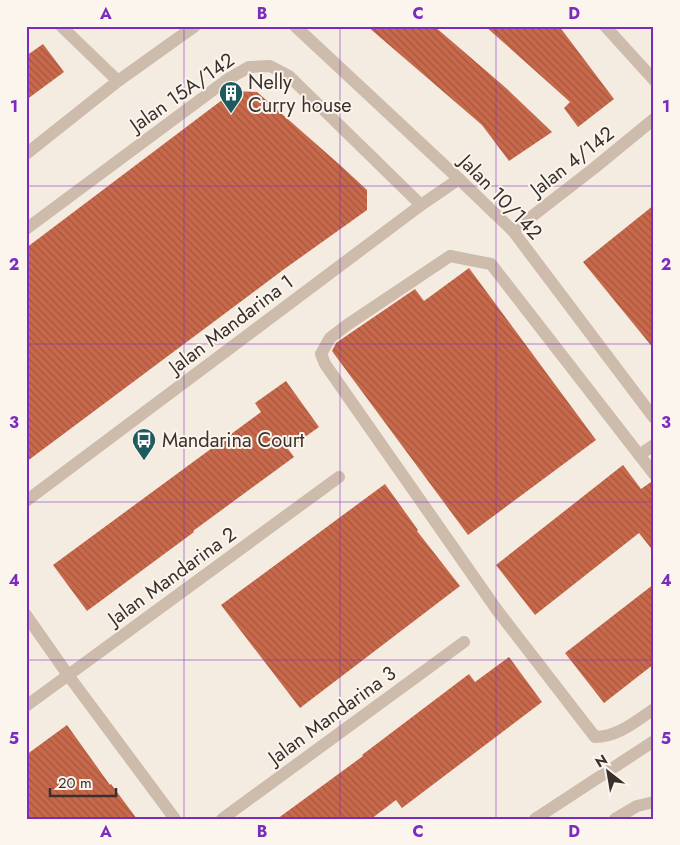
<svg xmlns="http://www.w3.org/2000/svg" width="680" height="845" font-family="Jost,sans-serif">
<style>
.building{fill:url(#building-back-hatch)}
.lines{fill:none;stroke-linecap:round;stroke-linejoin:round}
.minor{stroke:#cdbbac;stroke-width:12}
.grid{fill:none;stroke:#7b2cbf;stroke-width:1;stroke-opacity:0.55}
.labels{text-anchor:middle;stroke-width:4;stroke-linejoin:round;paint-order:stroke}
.poi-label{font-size:20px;fill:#3b302b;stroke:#fbf5ee;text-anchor:start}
.street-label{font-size:20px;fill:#3b302b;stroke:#fbf5ee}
.neatline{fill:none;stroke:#7b2cbf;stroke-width:2}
.grid-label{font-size:16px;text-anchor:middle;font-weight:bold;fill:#7b2cbf}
</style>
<defs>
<pattern id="building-back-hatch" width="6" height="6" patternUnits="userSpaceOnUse" patternTransform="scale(1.25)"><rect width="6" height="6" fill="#c8694b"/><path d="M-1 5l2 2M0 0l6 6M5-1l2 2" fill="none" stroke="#a4573f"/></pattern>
</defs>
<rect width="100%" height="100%" fill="#f4ebe1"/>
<!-- building -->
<g class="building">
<polygon points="367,26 434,26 506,88 552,132 509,161 482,125"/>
<polygon points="485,26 559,26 614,99 578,127 564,108 570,102"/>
<polygon points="43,44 64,72 26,100 26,56"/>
<polygon points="234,91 257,92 340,165 367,190 367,210 283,270 26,462 26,248"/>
<polygon points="654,205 654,349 583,262"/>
<polygon points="469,268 596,440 468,535 332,351 336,343 352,332 415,289 424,301"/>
<polygon points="286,381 319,427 288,449 294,457 193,531 194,532 87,611 53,565 261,412 255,403"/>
<polygon points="623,465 641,489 651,482 654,482 654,552 639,533 535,615 496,565"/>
<polygon points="385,484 418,530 417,531 460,586 300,708 221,605"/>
<polygon points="654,584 654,664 604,703 565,653"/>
<polygon points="509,657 542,702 402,808 396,800 371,819 277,819 363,756 362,755 469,674 475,682"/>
<polygon points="67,725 110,785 111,784 137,819 26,819 26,755"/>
</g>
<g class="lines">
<!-- minor -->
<g class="minor">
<polyline points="61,26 118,81"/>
<polyline points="295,26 459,179 513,231 654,418"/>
<polyline points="605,26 654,80"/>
<polyline points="26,154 118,81 195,26"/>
<polyline points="26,229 228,79 249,67 270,66 289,76 421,205"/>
<polyline points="513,231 593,169 654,119"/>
<polyline points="639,455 654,445"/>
<path d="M654,474L491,264L450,256L347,325L330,338L321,354L325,364L497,610L595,737C618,737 636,721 654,709"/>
<polyline points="26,501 421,205 459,179"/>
<polyline points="26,615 68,675 175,819"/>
<polyline points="26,706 339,477"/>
<polyline points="222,819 464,642"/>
<polyline points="535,819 654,741"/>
<polyline points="615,819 637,806 654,802"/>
</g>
</g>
<!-- grid -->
<path class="grid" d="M184,26V819M340,26V819M496,26V819M26,186H654M26,344H654M26,502H654M26,660H654"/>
<!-- icons -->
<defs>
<g id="building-pin" transform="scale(1.25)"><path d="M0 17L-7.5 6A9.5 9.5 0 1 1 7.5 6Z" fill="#1f5a5e" stroke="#fbf5ee"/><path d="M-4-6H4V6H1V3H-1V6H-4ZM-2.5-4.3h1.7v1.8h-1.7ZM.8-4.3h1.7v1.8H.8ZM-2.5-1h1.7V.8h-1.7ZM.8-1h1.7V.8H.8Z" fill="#fff"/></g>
<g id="bus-pin" transform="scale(1.25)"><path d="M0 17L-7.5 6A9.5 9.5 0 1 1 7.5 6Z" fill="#1f5a5e" stroke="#fbf5ee"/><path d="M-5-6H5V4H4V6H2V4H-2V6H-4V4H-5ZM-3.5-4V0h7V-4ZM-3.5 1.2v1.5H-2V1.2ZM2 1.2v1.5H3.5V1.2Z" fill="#fff"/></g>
</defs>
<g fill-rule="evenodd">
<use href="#building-pin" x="231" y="93"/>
<use href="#bus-pin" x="144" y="440"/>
</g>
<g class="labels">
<!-- poi labels -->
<g class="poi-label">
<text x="248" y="89">Nelly<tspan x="248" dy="23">Curry house</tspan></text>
<text x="162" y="447">Mandarina Court</text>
</g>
<!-- street labels -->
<g class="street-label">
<text transform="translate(182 92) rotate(-35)" y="7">Jalan 15A/142</text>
<text transform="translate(572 161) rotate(-38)" y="7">Jalan 4/142</text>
<text transform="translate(501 197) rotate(46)" y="7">Jalan 10/142</text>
<text transform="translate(231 324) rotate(-37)" y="7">Jalan Mandarina 1</text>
<text transform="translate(172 576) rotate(-36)" y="7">Jalan Mandarina 2</text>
<text transform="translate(332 715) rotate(-36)" y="7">Jalan Mandarina 3</text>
</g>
</g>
<!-- border -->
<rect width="680" height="845" fill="none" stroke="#fbf5ee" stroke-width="55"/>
<!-- north arrow -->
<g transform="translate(608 772) rotate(329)" stroke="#fbf5ee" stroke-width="4" paint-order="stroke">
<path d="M0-4L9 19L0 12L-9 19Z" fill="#3b302b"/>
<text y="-8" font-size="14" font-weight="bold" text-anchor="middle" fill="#3b302b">N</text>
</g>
<!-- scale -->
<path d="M50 788v8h66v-8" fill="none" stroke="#3b302b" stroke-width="2.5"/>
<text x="58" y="788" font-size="15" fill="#3b302b" stroke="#fbf5ee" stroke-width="4" paint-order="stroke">20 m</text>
<rect x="28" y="28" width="624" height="790" class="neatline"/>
<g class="grid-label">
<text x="106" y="19">A</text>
<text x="262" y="19">B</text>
<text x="418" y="19">C</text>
<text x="574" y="19">D</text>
<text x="14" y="112">1</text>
<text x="666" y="112">1</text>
<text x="14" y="270">2</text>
<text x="666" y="270">2</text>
<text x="14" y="428">3</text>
<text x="666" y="428">3</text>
<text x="14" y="586">4</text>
<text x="666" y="586">4</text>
<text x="14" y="744">5</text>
<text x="666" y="744">5</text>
<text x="106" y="837">A</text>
<text x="262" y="837">B</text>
<text x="418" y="837">C</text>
<text x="574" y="837">D</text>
</g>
</svg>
